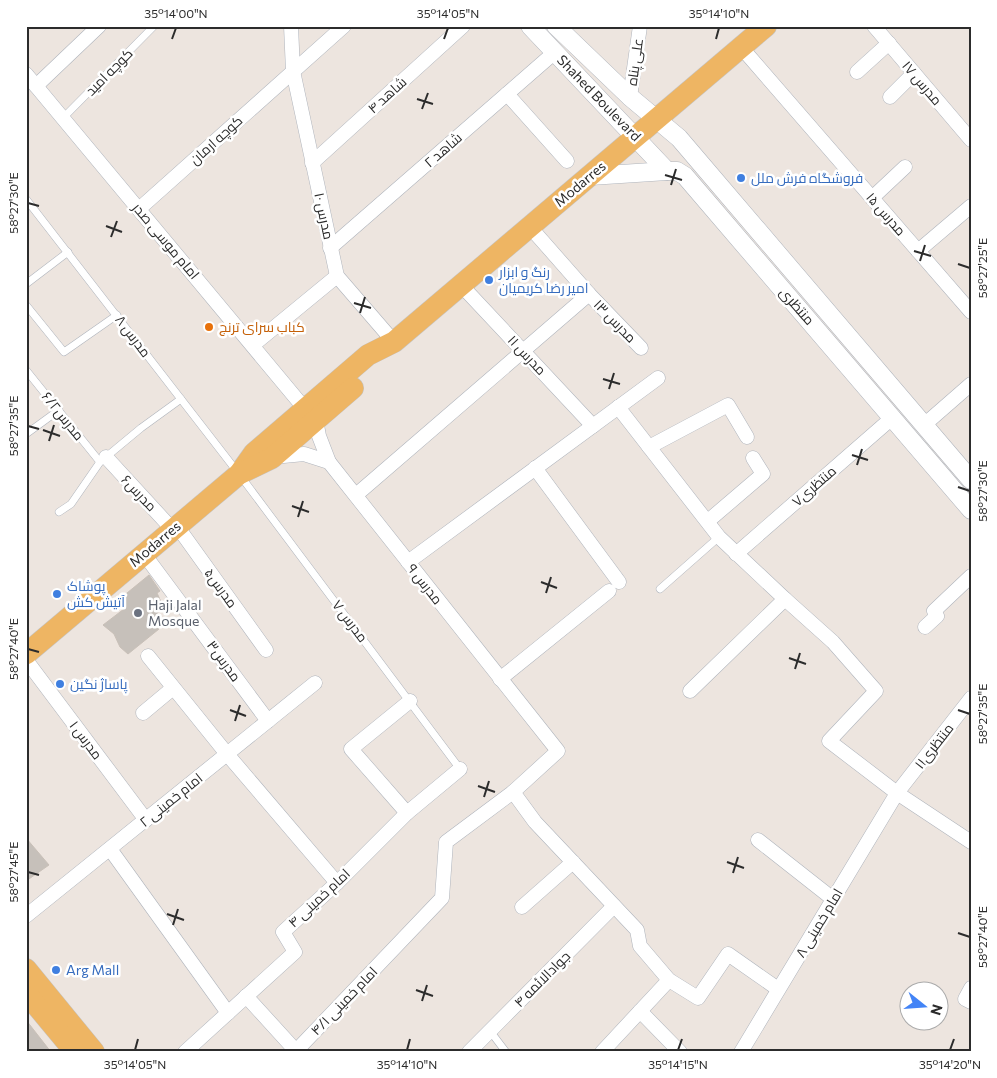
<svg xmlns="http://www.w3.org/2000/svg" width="997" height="1078" font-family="Commissioner,Cairo,sans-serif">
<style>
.building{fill:#c6c0ba;stroke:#c9c0b8}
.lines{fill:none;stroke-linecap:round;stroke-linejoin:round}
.service-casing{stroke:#afb4bc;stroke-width:8}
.minor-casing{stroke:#afb4bc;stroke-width:15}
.tertiary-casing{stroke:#afb4bc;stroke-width:19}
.primary-casing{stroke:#c4c4c4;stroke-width:22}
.service{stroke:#fff;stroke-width:7}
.minor{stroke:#fff;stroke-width:14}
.tertiary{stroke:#fff;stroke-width:18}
.primary{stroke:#eeb563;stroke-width:21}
.ticks{fill:none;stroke:#2c2c2c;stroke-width:2}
.shop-dot{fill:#3f7fe0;stroke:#fff;stroke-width:2}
.food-dot{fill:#e8710a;stroke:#fff;stroke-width:2}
.worship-dot{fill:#6b7280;stroke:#fff;stroke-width:2}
.labels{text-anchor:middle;stroke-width:5;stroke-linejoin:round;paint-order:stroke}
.street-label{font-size:14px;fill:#2c2c2c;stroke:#fff}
.shop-label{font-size:14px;fill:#366cbe;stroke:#fff;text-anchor:start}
.food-label{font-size:14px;fill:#c56008;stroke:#fff;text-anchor:start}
.worship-label{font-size:14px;fill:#5b616d;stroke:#fff;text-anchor:start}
.neatline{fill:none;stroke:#2c2c2c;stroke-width:2}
.ticks-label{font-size:12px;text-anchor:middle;fill:#2c2c2c}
</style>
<rect width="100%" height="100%" fill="#ede5df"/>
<!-- building -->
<g class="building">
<polygon points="149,575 160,591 157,593 162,604 157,614 151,620 159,629 128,654 120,647 114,634 103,625 124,609 116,602"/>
<polygon points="26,838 49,865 26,881"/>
<polygon points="26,1020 51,1052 26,1052"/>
</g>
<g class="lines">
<!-- service casing -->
<g class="service-casing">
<g id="service">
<polyline points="63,118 154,26"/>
<polyline points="26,199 239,474 460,769"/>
<polyline points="26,284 68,252"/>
<polyline points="26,305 64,352 117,315"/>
<polyline points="26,370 100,462"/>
<polyline points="26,434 59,410"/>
<polyline points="59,512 71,504 100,462 141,428 181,399"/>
<polyline points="660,589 719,537"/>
<polyline points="490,1031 506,1052"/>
</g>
</g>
<!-- minor casing -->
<g class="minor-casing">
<g id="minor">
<polyline points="291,26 293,71 337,276 394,342"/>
<polyline points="874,26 971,140"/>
<polyline points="741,47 971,312"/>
<polyline points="857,72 889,43"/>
<polyline points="26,74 305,409"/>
<polyline points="36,86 99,26"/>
<polyline points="507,94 567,161"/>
<polyline points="630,97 640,26"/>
<polyline points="890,97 914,73"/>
<polyline points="312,163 463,26"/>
<polyline points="872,198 905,167"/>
<polyline points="139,209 344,26"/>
<polyline points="530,227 589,294 641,348"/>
<polyline points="330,248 555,52"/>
<polyline points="918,251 971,206"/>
<polyline points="461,285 593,426"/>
<polyline points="253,345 337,276"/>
<polyline points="618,407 719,537 785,599 833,642 876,691 829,741 897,793 971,842"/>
<polyline points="316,420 319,436 329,462"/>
<polyline points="924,425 971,384"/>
<polyline points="649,447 728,405 747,437"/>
<polyline points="106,457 173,530"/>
<polyline points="535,468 619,582"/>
<polyline points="356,495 589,294"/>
<polyline points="708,521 763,474 753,458"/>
<polyline points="177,526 266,650"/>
<polyline points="144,554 268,721"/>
<polyline points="736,554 892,418"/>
<polyline points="408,562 658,378"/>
<polyline points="925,627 937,616 934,611 971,576"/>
<polyline points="148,656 227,754 337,883"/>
<polyline points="26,660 146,820"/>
<polyline points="500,679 609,591"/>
<polyline points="690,691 785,599"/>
<polyline points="143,713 173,688"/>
<polyline points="513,792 535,822 637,930 640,946 669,980 698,998 728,954 778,989"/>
<polyline points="407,813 351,749 410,701"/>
<polyline points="758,840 833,899"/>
<polyline points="110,849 228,1013"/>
<polyline points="522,907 573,862"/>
<polyline points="26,916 315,683"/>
<polyline points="971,988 965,999 971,1002"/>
<polyline points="246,996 296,1051 442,898 446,842 513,792 558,751 329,462 304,454 273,457"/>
<polyline points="640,1011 680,1052"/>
<polyline points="185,1052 295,952 283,932 337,883 407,813 460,769"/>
<polyline points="469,1052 614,906"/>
<polyline points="602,1052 669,980"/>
<polyline points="741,1052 897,793 971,698"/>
</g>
</g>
<!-- tertiary casing -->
<g class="tertiary-casing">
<g id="tertiary">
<polyline points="530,26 667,171"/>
<polyline points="556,26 630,97 679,138 971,480"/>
<polyline points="590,176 667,171 677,171 685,176 971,510"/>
</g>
</g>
<!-- primary casing -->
<g class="primary-casing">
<g id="primary">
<polyline points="239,474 254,453 368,355 394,342 766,26"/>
<polyline points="26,654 239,474 272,458 353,388"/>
<polyline points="26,969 94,1052"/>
<polyline points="26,993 75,1052"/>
</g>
</g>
<!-- service -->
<use href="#service" class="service"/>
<!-- minor -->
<use href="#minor" class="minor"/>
<!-- tertiary -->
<use href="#tertiary" class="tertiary"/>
<!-- primary -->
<use href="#primary" class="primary"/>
</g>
<!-- ticks -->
<path class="ticks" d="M172,39L176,28M444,39L448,28M716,39L719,28M417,99L433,104M422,109L428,93M665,175L682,180M671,185L676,169M28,203L39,206M106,226L122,232M111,237L117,221M914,251L931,256M920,261L925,245M958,264L970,268M354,303L371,308M360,313L365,297M603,379L620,384M609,389L614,373M28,426L39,429M43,430L60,436M49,441L54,425M852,455L868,460M857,465L862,449M958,487L970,491M292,506L309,512M298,517L303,501M541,582L557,588M546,593L551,577M28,649L39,652M789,658L806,664M795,669L800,653M230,710L246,716M958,710L970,714M235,721L240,705M478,786L495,792M484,797L489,781M727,862L744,868M28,872L39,875M733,873L738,857M167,914L184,920M173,925L178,909M958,933L970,937M416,990L433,996M422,1001L427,985M135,1050L138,1039M407,1050L410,1039M678,1050L682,1039M950,1050L954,1039"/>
<!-- markers -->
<g class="shop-dot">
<circle cx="741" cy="178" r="5"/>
<circle cx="489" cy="280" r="5"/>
<circle cx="57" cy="594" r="5"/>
<circle cx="60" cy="684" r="5"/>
<circle cx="56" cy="970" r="5"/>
</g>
<circle class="food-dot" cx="209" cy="327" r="5"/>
<circle class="worship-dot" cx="138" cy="613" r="5"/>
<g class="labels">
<!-- street labels -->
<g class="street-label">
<text transform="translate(635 62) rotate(-82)" y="5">علی پناه</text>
<text transform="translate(109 72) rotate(-45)" y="5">کوچه امید</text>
<text transform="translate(922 83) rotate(50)" y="5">مدرس ۱۷</text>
<text transform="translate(387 95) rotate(-42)" y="5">شاهد ۴</text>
<text transform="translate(599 98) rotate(46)" y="5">Shahed Boulevard</text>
<text transform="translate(216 140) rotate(-42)" y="5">کوچه ارمان</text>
<text transform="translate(443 150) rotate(-41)" y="5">شاهد ۲</text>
<text transform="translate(580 184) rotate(-40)" y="5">Modarres</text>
<text transform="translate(886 214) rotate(49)" y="5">مدرس ۱۵</text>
<text transform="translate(324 216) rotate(78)" y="5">مدرس ۱۰</text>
<text transform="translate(166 241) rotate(50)" y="5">امام موسی صدر</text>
<text transform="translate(797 306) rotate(49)" y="5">منتظری</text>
<text transform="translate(615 321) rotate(46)" y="5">مدرس ۱۳</text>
<text transform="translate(133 336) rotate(53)" y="5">مدرس ۸</text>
<text transform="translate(527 355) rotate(47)" y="5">مدرس ۱۱</text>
<text transform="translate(63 416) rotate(51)" y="5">مدرس۶/۲</text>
<text transform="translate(814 486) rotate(-41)" y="5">منتظری۷</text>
<text transform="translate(139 493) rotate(47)" y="5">مدرس۶</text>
<text transform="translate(155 544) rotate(-40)" y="5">Modarres</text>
<text transform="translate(425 584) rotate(52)" y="5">مدرس ۹</text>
<text transform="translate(221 588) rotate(54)" y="5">مدرس۵</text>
<text transform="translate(350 621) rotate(53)" y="5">مدرس ۷</text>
<text transform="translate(224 661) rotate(54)" y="5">مدرس۳</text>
<text transform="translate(86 740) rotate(53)" y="5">مدرس ۱</text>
<text transform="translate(934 746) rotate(-52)" y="5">منتظری۱۱</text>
<text transform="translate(171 800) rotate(-39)" y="5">امام خمینی ۲</text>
<text transform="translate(319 898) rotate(-43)" y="5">امام خمینی ۴</text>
<text transform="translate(819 923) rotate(-59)" y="5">امام خمینی ۸</text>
<text transform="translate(542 979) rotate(-45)" y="5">جوادالائمه ۴</text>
<text transform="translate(344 1001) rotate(-46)" y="5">امام خمینی ۴/۱</text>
</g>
<!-- shop labels -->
<g class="shop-label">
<text x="751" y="183">فروشگاه فرش ملل</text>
<text x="499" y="277">رنگ و ابزار<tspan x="499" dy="16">امیر رضا کریمیان</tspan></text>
<text x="67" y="591">پوشاک<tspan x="67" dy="16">آتیش کش</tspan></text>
<text x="70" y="689">پاساژ نگین</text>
<text x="66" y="975">Arg Mall</text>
</g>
<!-- food labels -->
<g class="food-label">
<text x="219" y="332">کباب سرای ترنج</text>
</g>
<!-- worship labels -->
<g class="worship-label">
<text x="148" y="610">Haji Jalal<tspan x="148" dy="16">Mosque</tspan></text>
</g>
</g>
<!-- border -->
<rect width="997" height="1078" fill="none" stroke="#ffffff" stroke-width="55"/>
<!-- north arrow -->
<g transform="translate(924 1006) rotate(107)"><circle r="24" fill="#ffffff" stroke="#ababab"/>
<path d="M0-4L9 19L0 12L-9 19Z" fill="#4384f6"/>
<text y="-8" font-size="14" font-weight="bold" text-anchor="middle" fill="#2c2c2c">N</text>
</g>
<rect x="28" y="28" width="942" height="1022" class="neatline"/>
<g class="ticks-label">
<text x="176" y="18">35°14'00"N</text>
<text x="448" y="18">35°14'05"N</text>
<text x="719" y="18">35°14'10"N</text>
<text transform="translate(14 203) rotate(-90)" y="4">58°27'30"E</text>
<text transform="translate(983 268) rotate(-90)" y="4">58°27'25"E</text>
<text transform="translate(14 426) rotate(-90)" y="4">58°27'35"E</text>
<text transform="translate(983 491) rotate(-90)" y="4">58°27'30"E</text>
<text transform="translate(14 649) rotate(-90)" y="4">58°27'40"E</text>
<text transform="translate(983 714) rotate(-90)" y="4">58°27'35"E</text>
<text transform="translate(14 872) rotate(-90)" y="4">58°27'45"E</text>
<text transform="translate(983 937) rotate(-90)" y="4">58°27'40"E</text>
<text x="135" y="1069">35°14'05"N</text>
<text x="407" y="1069">35°14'10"N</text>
<text x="678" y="1069">35°14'15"N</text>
<text x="950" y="1069">35°14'20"N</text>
</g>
</svg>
